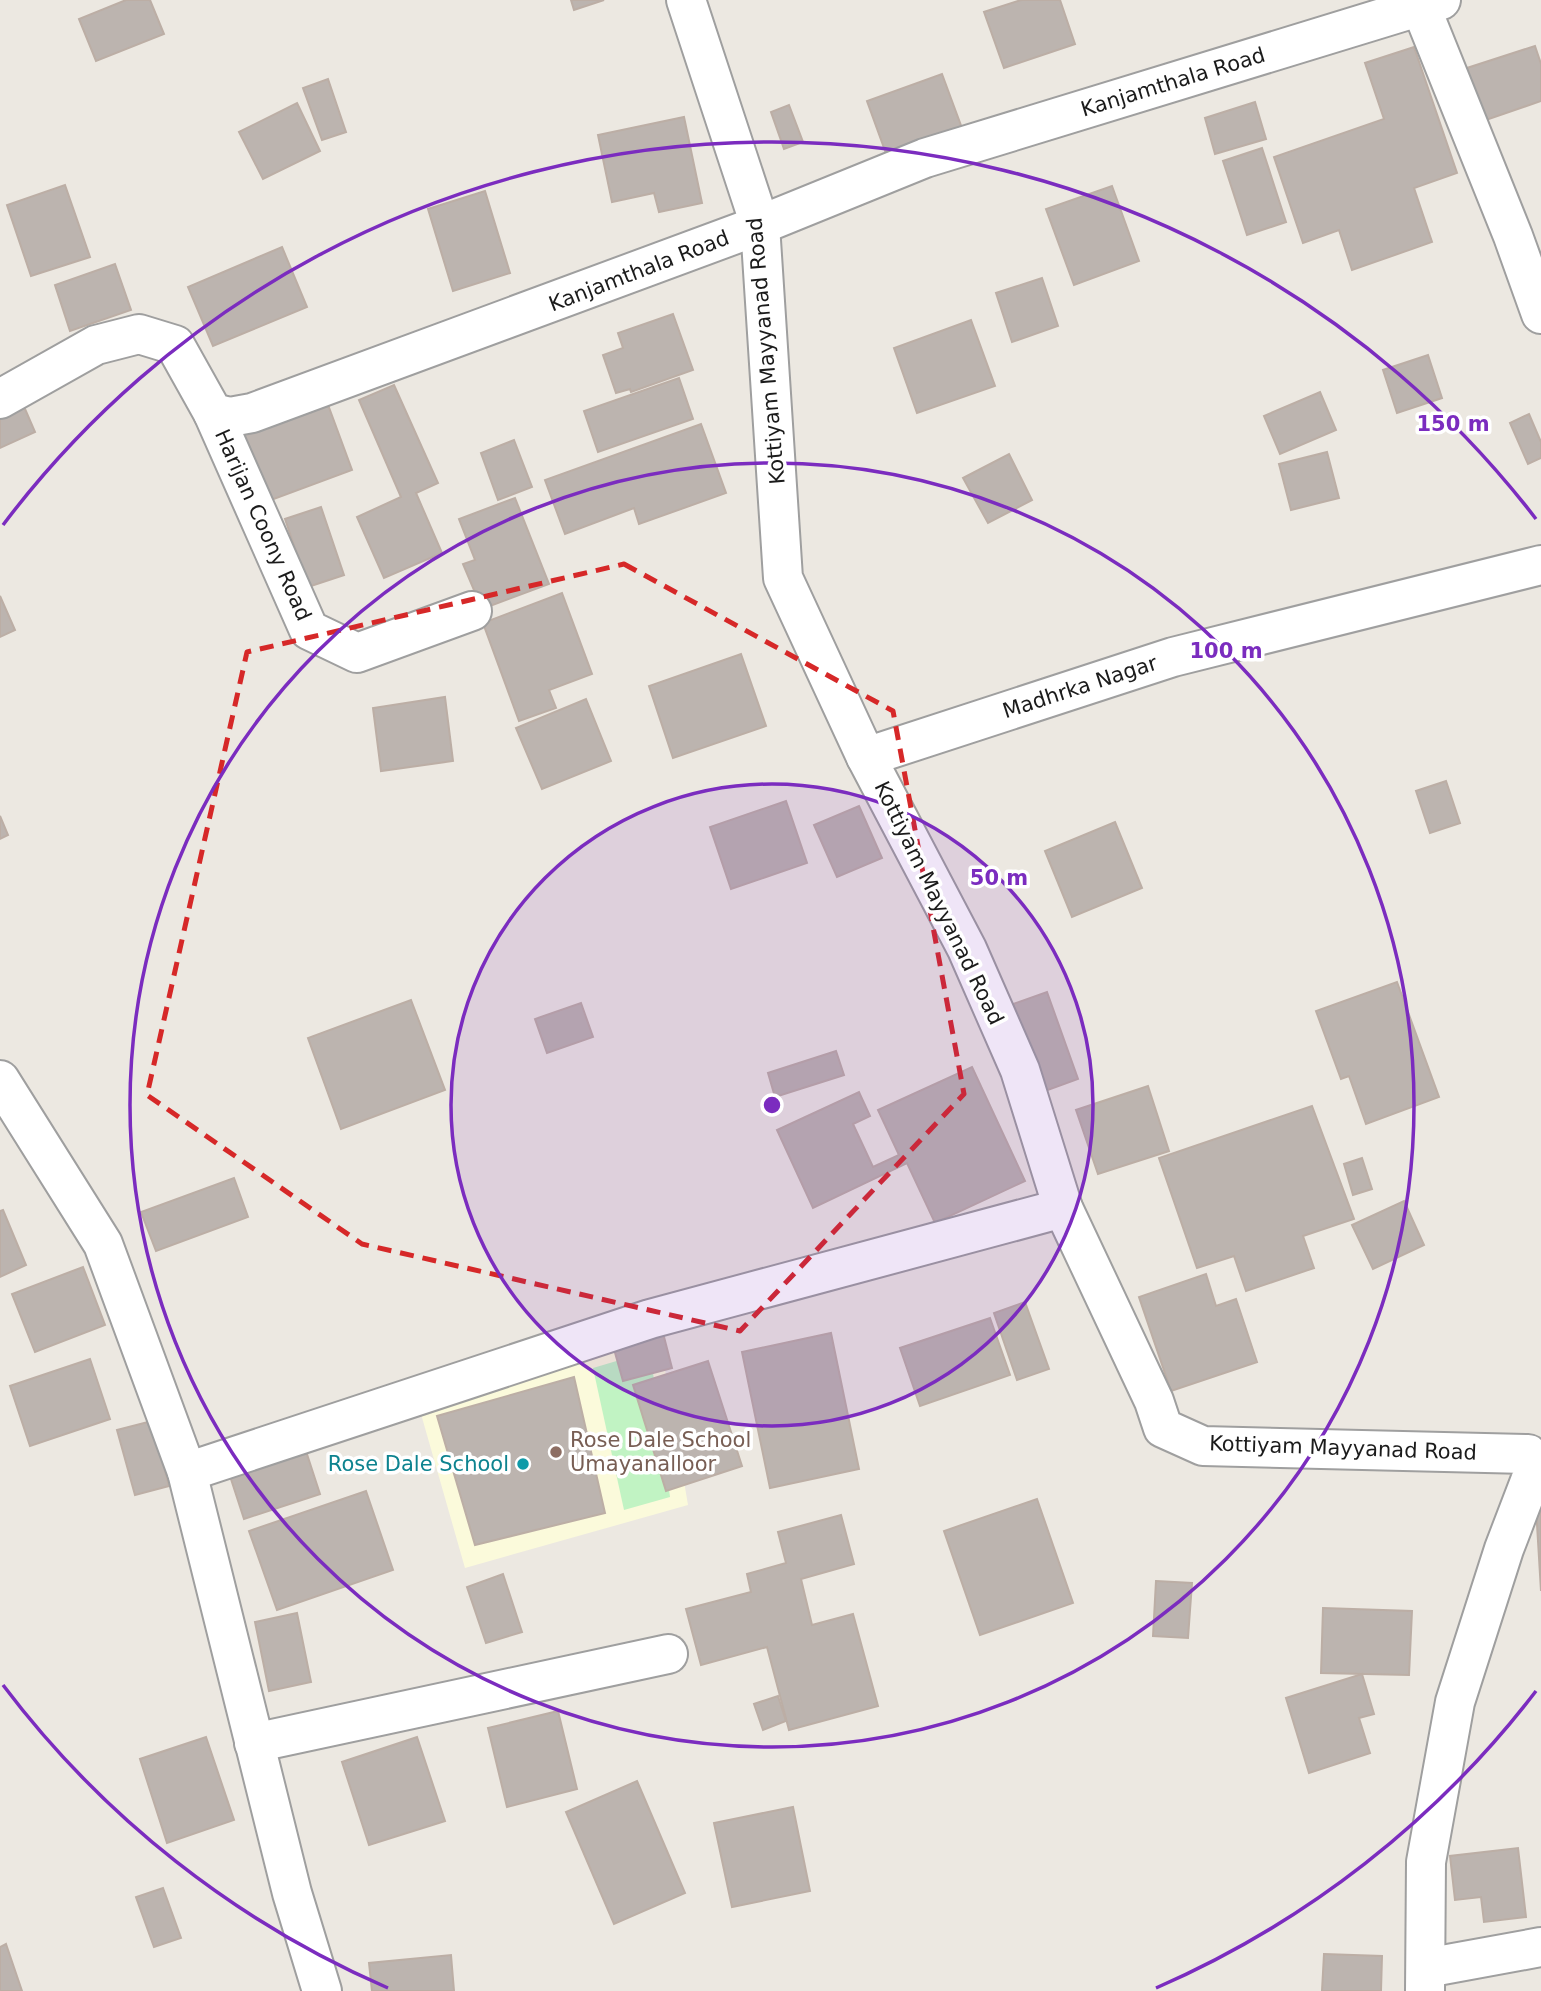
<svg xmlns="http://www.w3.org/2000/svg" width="1541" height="1991" font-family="'DejaVu Sans',sans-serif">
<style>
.education{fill:#fbfadb}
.park{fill:#c1f3c3}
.building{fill:#bcb4af;stroke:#bcaea5;stroke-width:2}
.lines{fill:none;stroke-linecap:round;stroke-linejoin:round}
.minor-casing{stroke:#9f9f9f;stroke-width:42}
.minor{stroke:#fff;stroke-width:38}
.marked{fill:none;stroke:#d62828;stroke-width:5;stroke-dasharray:14 9;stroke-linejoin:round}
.ring{fill:none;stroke:#7b2cbf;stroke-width:3.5}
.education-dot{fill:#8d6e63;stroke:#fff;stroke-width:2.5}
.culture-dot{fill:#0f9aa8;stroke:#fff;stroke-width:2.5}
.labels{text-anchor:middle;stroke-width:7;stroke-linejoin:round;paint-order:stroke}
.street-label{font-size:21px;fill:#1b1b1b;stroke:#fff}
.education-label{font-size:21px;fill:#785e54;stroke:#fff;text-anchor:start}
.culture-label{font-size:21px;fill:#0d838f;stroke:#fff;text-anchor:end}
.centre{fill:#7b2cbf;stroke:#fff;stroke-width:3.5}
.ring-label{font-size:21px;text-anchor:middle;font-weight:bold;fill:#7b2cbf;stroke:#fff;stroke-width:7;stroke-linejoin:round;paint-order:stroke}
</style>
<rect width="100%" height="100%" fill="#ece8e1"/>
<!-- education -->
<polygon class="education" points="659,1334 688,1505 465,1568 417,1400"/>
<!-- park -->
<polygon class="park" points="650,1351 670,1497 624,1510 593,1368"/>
<!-- building -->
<g class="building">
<polygon points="126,0 150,0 164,34 96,61 79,19"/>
<polygon points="571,0 604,0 574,10"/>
<polygon points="1021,0 1060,0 1075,44 1004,68 984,12"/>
<polygon points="1535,46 1541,64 1541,101 1483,121 1464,69"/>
<polygon points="1414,47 1457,173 1414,188 1432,242 1352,270 1339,230 1303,243 1274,157 1384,119 1365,63"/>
<polygon points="942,74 963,131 888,159 867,101"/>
<polygon points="328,79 346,132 322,140 303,88"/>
<polygon points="1255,102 1266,139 1215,154 1205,118"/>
<polygon points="297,103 320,151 263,179 239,132"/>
<polygon points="789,105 803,142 784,149 771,112"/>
<polygon points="684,117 702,203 659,212 654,193 612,202 598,135"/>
<polygon points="1262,148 1286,222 1247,235 1223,161"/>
<polygon points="65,185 90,257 31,276 7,205"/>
<polygon points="1112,186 1139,261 1074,285 1046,209"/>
<polygon points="485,191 510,273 453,291 428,209"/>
<polygon points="282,247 307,307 213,346 188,287"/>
<polygon points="115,264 131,310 70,331 55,285"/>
<polygon points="1042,278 1058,326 1012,342 996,293"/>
<polygon points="673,314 693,370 631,392 630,389 616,393 603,355 623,348 618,333"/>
<polygon points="971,320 995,386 917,413 894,348"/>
<polygon points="1428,355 1442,398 1397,413 1383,370"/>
<polygon points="679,378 693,419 598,452 584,411"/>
<polygon points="394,385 438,483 416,493 442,553 384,578 357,517 401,497 359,400"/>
<polygon points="1320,392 1336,430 1280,454 1264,416"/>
<polygon points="22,402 35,432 0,448 0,412"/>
<polygon points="327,402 352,470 263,503 238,434"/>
<polygon points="1529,414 1541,442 1541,458 1528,464 1510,423"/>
<polygon points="701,424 726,493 639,524 634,508 565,534 545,480"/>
<polygon points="514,440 532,487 498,500 481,453"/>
<polygon points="1327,452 1339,498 1291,510 1279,464"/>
<polygon points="1009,454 1032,500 988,523 963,478"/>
<polygon points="515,498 549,584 482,609 463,564 475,560 459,519"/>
<polygon points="321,507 344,575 308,587 285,519"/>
<polygon points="562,593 592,674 549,690 556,708 519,721 483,623"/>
<polygon points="0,596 15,630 0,637"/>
<polygon points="741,654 766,726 673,758 649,686"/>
<polygon points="445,697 453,761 381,771 373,708"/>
<polygon points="586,699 611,761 542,789 516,728"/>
<polygon points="1446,781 1460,823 1430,833 1416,791"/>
<polygon points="786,801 807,863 731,889 710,827"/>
<polygon points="859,806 882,858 837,877 814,825"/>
<polygon points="0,816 8,835 0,839"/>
<polygon points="1115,822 1142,888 1072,917 1045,851"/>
<polygon points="1397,982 1439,1097 1366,1124 1349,1076 1341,1079 1316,1011"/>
<polygon points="1047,992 1078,1079 1045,1091 1013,1004"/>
<polygon points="411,1000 445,1090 341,1129 308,1038"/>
<polygon points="581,1003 593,1037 547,1053 535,1019"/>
<polygon points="836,1051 844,1075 775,1097 768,1073"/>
<polygon points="972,1067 1025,1181 935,1223 907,1163 813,1208 777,1130 859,1092 870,1116 853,1124 873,1167 899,1155 878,1110"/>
<polygon points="1148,1086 1169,1151 1098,1174 1076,1110"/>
<polygon points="1312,1106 1354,1219 1303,1236 1314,1268 1246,1291 1234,1256 1197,1268 1159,1158"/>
<polygon points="1362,1158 1372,1189 1353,1195 1344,1164"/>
<polygon points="234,1178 248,1217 156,1251 141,1212"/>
<polygon points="1404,1201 1424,1245 1373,1269 1352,1225"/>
<polygon points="3,1210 26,1265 0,1277 0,1211"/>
<polygon points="83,1267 105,1325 35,1352 12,1294"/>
<polygon points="1206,1274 1216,1306 1236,1299 1257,1362 1171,1391 1139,1297"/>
<polygon points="1025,1302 1049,1369 1017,1380 994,1313"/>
<polygon points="990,1318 1010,1375 920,1406 900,1348"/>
<polygon points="662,1329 672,1368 623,1381 612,1342"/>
<polygon points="831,1333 859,1469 770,1488 742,1352"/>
<polygon points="90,1359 110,1419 30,1446 10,1386"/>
<polygon points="708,1361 742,1466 666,1491 633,1385"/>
<polygon points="574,1377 605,1513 475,1545 437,1416"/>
<polygon points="152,1421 169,1486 135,1495 117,1430"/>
<polygon points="305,1448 320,1494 244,1519 229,1473"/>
<polygon points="366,1491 393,1570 277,1610 249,1531"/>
<polygon points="1535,1491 1541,1491 1541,1591"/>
<polygon points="1037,1499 1073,1603 980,1635 944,1531"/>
<polygon points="841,1515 854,1564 801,1579 812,1625 853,1614 878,1706 789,1730 767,1647 701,1665 686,1609 751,1592 747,1574 786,1563 778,1532"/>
<polygon points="503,1574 522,1632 486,1643 467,1587"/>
<polygon points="1156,1581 1192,1583 1188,1638 1153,1636"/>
<polygon points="1323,1608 1412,1611 1409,1675 1321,1673"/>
<polygon points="297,1613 311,1682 269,1691 255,1622"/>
<polygon points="1362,1674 1374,1714 1359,1718 1370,1753 1309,1773 1286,1698"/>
<polygon points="778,1696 786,1721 763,1730 754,1704"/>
<polygon points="558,1711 577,1789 507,1807 488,1728"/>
<polygon points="206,1737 234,1820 167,1843 140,1759"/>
<polygon points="417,1737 445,1821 369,1845 342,1762"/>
<polygon points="637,1781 685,1893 614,1924 566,1812"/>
<polygon points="793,1807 810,1891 732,1907 714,1823"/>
<polygon points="1518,1848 1526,1917 1484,1922 1481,1897 1455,1900 1450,1856"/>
<polygon points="163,1888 181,1938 154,1947 136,1897"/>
<polygon points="6,1944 22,1991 0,1991 0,1947"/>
<polygon points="1324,1954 1382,1956 1381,1991 1322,1991"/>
<polygon points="451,1955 454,1991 372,1991 369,1963"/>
</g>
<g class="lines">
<!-- minor casing -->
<g class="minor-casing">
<g id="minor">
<polyline points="686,0 760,225 783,578 866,757 967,949 1020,1070 1063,1208 1154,1401 1163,1428 1203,1446 1528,1454 1535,1468 1504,1549 1455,1702 1426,1862 1425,1991"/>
<polyline points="1418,0 1513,236 1541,314"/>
<polyline points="0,399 96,345 139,334 175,345 213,413 230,417 252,413 760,225 925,158 1441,0"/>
<polyline points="213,413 309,630 357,653 472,611"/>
<polyline points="866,757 1173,657 1541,565"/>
<polyline points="0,1080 103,1244 187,1472 292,1893 322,1991"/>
<polyline points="187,1472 650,1319 1063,1208"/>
<polyline points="254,1743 668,1654"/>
<polyline points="1426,1968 1541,1947"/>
</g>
</g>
<!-- minor -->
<use href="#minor" class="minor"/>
</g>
<!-- marked area -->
<path class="marked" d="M624,564L893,711L964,1094L740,1331L362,1244L147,1095L247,652Z"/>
<!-- distance rings -->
<circle cx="772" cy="1105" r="321" fill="#7b2cbf" fill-opacity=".12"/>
<g class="ring">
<circle cx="772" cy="1105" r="321"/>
<circle cx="772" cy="1105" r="642"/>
<path d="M1536 1691A963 963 0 0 1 1156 1988M388 1988A963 963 0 0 1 3 1685M3 525A963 963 0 0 1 1536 519"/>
</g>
<!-- markers -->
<circle class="education-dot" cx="556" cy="1452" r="7"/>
<circle class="culture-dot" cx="523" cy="1464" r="7"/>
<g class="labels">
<!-- street labels -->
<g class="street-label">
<text transform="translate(1173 82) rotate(-17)" y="7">Kanjamthala Road</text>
<text transform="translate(639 271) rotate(-21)" y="7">Kanjamthala Road</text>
<text transform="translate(766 351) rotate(-95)" y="7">Kottiyam Mayyanad Road</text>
<text transform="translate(263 525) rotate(66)" y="7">Harijan Coony Road</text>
<text transform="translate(1080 687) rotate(-18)" y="7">Madhrka Nagar</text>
<text transform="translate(939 903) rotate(64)" y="7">Kottiyam Mayyanad Road</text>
<text transform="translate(1343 1448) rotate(2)" y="7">Kottiyam Mayyanad Road</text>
</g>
<!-- education labels -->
<g class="education-label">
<text x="570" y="1447">Rose Dale School<tspan x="570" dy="24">Umayanalloor</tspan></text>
</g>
<!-- culture labels -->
<g class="culture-label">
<text x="509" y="1471">Rose Dale School</text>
</g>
</g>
<circle cx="772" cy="1105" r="10" class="centre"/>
<g class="ring-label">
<text x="1453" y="431">150 m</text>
<text x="1226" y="658">100 m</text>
<text x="999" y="885">50 m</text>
</g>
</svg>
